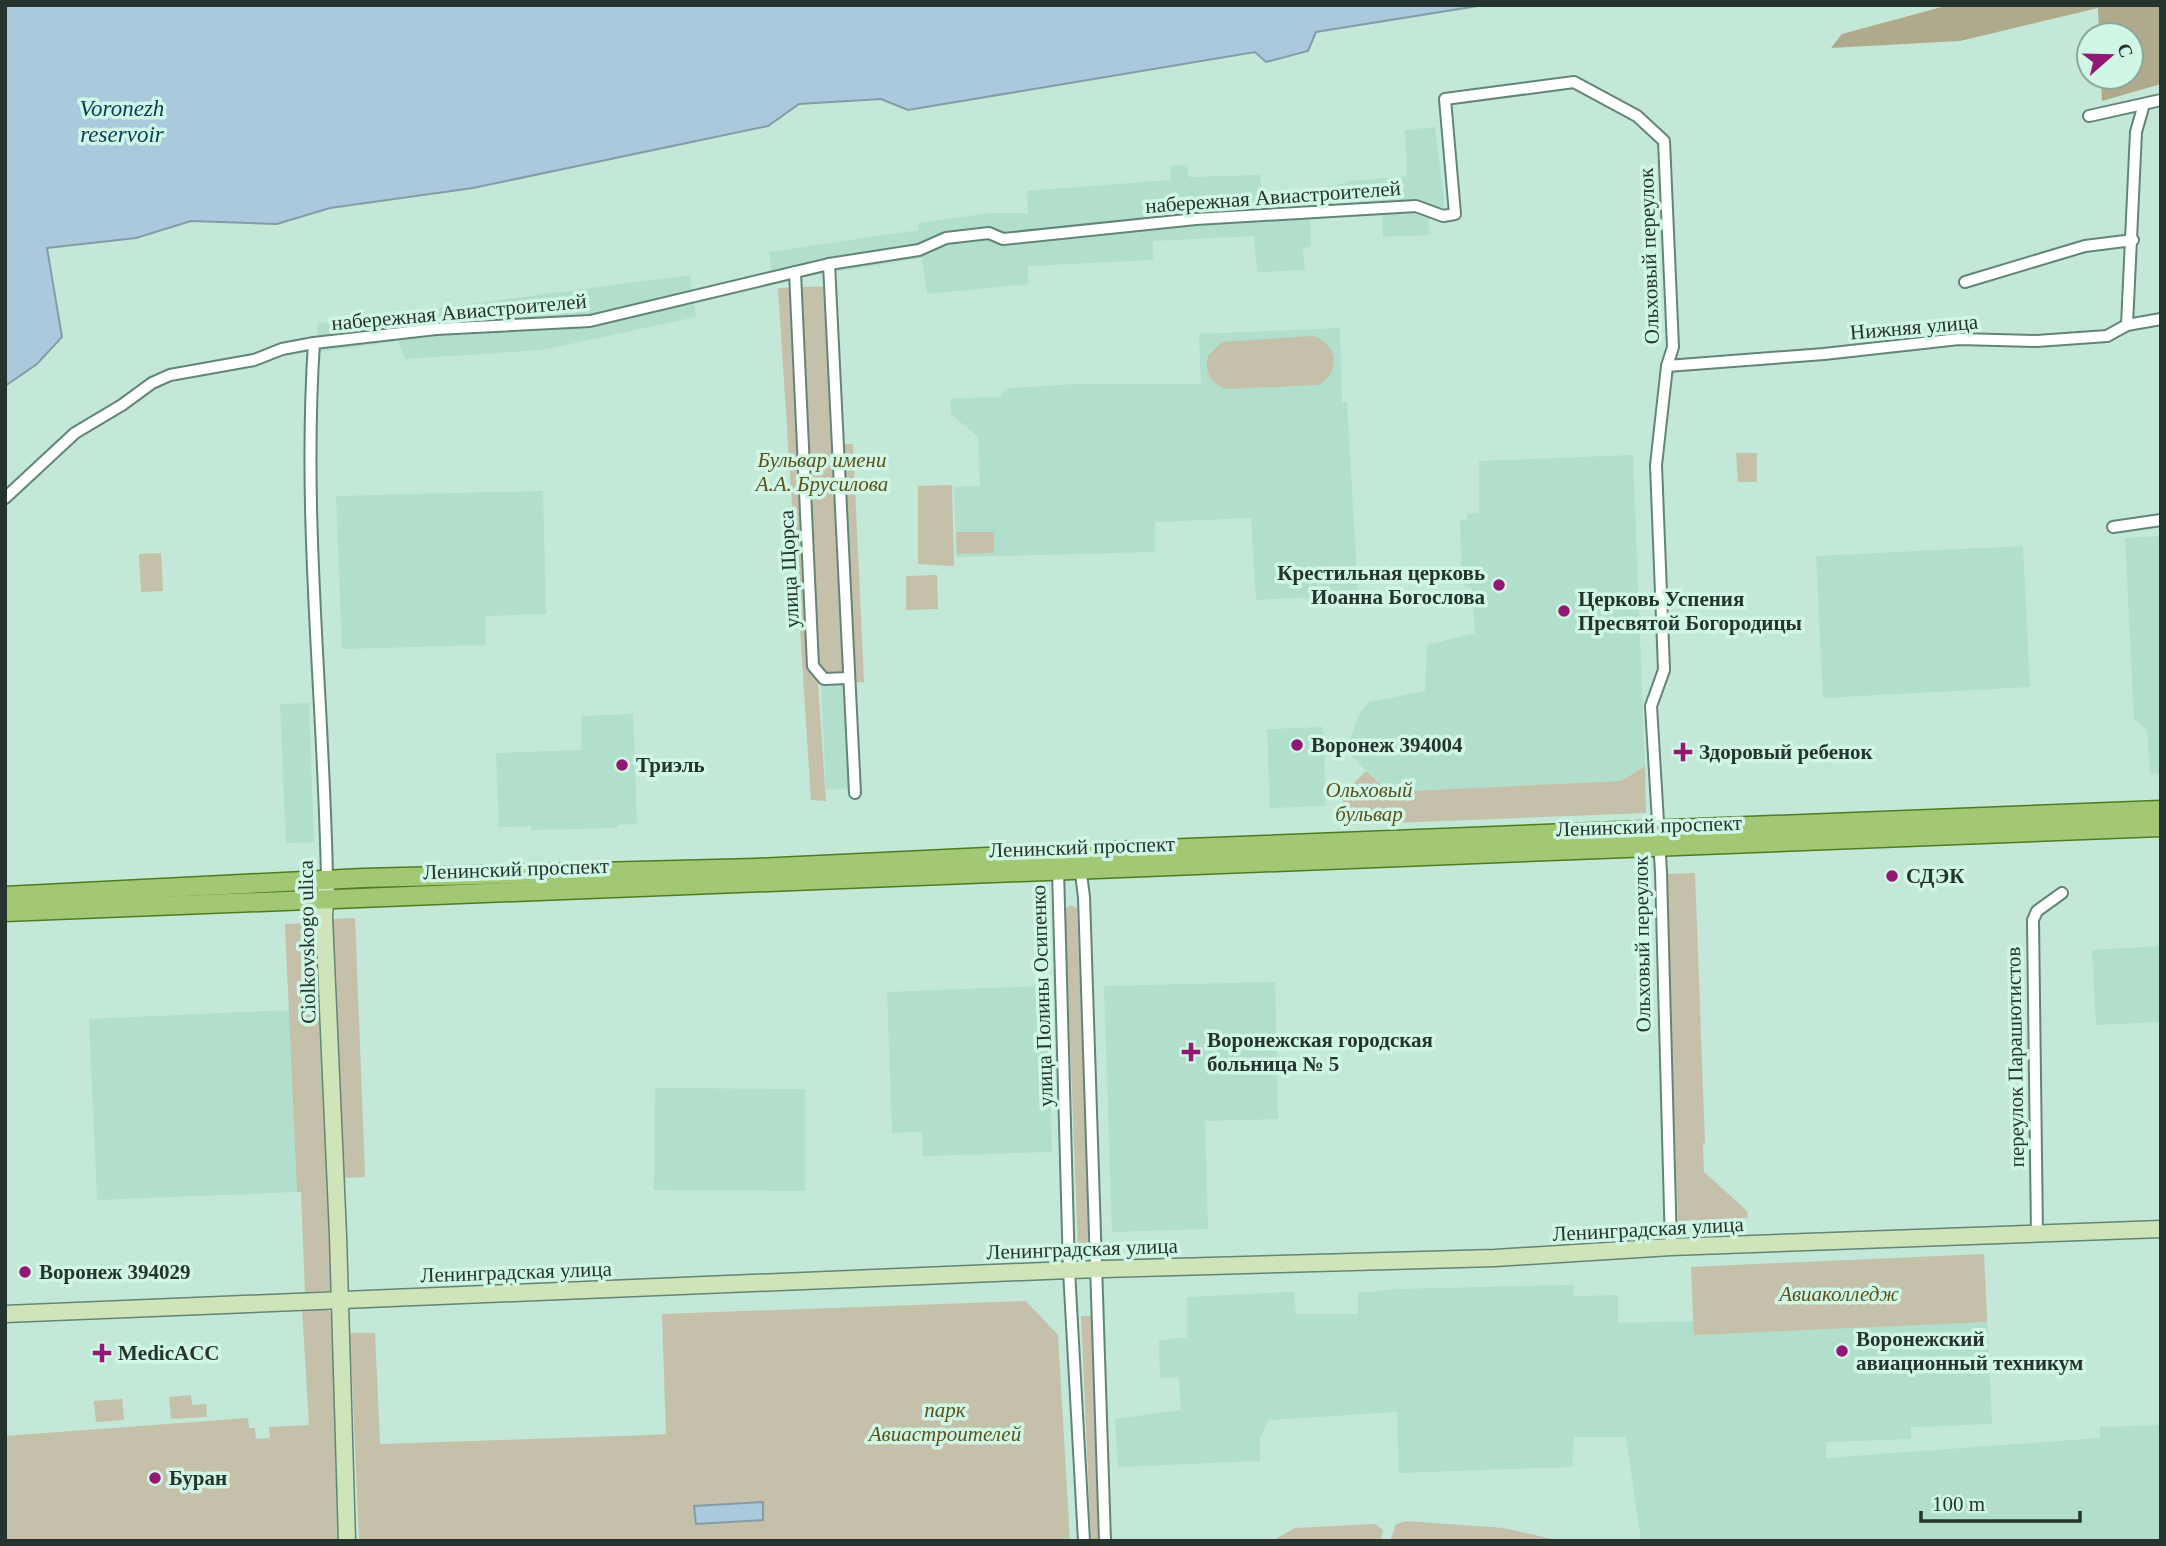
<svg xmlns="http://www.w3.org/2000/svg" width="2166" height="1546" font-family="Georgia,serif">
<style>
.built{fill:#b1dfcc}
.green{fill:#c4c0a9}
.forest{fill:#b0aa8c}
.water{fill:#abc9dd;stroke:#839ca8;stroke-width:2}
.lines{fill:none;stroke-linecap:round;stroke-linejoin:round}
.street-casing{stroke:#638577;stroke-width:14}
.secondary-casing{stroke:#638577;stroke-width:19}
.primary-casing{stroke:#4e7d20;stroke-width:21}
.street{stroke:#fff;stroke-width:10}
.secondary{stroke:#d0e4ba;stroke-width:16}
.primary{stroke:#a2c875;stroke-width:18}
.poi-dot{fill:#921874;stroke:#d0f6e5;stroke-width:2.5}
.labels{text-anchor:middle;stroke-width:7;stroke-linejoin:round;paint-order:stroke}
.street-label{font-size:21px;fill:#25342e;stroke:#d0f6e5}
.park-label{font-size:21px;font-style:italic;fill:#5c511c;stroke:#d0f6e5}
.poi-label{font-size:21px;font-weight:bold;fill:#25342e;stroke:#d0f6e5;text-anchor:start}
.water-label{font-size:23px;font-style:italic;fill:#043e5a;stroke:#d0f6e5}
</style>
<rect width="100%" height="100%" fill="#c3e8d8"/>
<!-- built -->
<g class="built">
<polygon points="1435,127 1445,207 1428,209 1429,235 1383,237 1382,213 1310,216 1311,247 1303,248 1305,270 1257,272 1254,236 1153,241 1153,260 1028,266 1028,284 927,294 922,258 773,282 769,252 919,230 918,223 991,213 1028,213 1027,191 1171,180 1170,166 1187,165 1189,177 1260,175 1262,197 1304,195 1351,181 1407,176 1405,130"/>
<polygon points="690,275 696,317 542,350 405,359 398,341 318,352 317,324"/>
<polygon points="1340,328 1342,402 1347,402 1358,595 1256,600 1251,518 1155,522 1155,552 956,557 954,487 980,486 978,437 951,414 950,399 998,397 1007,388 1076,384 1201,384 1199,334"/>
<polygon points="1633,455 1645,766 1621,781 1389,792 1346,751 1358,717 1369,702 1425,691 1427,645 1475,633 1472,589 1462,583 1460,520 1467,520 1467,514 1479,513 1479,461"/>
<polygon points="543,491 546,614 485,616 486,645 342,649 336,496"/>
<polygon points="2161,536 2161,773 2150,774 2147,730 2134,719 2125,538"/>
<polygon points="2023,546 2030,687 1823,698 1816,556"/>
<polygon points="844,685 851,789 826,790 821,686"/>
<polygon points="309,703 314,842 286,843 280,704"/>
<polygon points="633,714 637,824 617,825 617,828 531,830 531,826 499,827 496,753 582,750 581,716"/>
<polygon points="1323,727 1326,806 1270,808 1267,729"/>
<polygon points="2161,946 2161,1022 2096,1025 2092,950"/>
<polygon points="1275,982 1278,1119 1205,1121 1208,1229 1112,1232 1104,986"/>
<polygon points="1047,986 1052,1152 923,1156 922,1132 892,1133 887,992"/>
<polygon points="289,1010 297,1192 97,1200 89,1019"/>
<polygon points="655,1088 805,1089 805,1191 654,1190"/>
<polygon points="1984,1254 1992,1424 1911,1427 1911,1439 1826,1442 1826,1458 2100,1438 2100,1427 2161,1425 2161,1541 1641,1541 1626,1437 1574,1437 1572,1467 1399,1473 1397,1412 1269,1420 1260,1438 1260,1461 1118,1467 1115,1419 1181,1410 1179,1377 1160,1378 1159,1341 1187,1337 1187,1297 1294,1292 1296,1314 1358,1314 1358,1293 1398,1289 1573,1285 1574,1296 1618,1295 1618,1323 1693,1321 1691,1267"/>
</g>
<!-- green -->
<g class="green">
<polygon points="834,286 841,444 853,444 864,682 818,684 826,801 811,800 778,288"/>
<path d="M1314,336C1338,345 1341,372 1319,385L1227,389C1211,384 1204,372 1208,356L1222,342Z"/>
<polygon points="1736,453 1757,453 1757,482 1738,482"/>
<polygon points="952,485 954,566 918,564 918,486"/>
<polygon points="956,532 994,532 994,553 957,554"/>
<polygon points="161,553 163,591 141,592 139,554"/>
<polygon points="937,575 938,609 906,610 906,576"/>
<polygon points="1645,766 1646,813 1344,825 1343,794 1366,771 1389,792 1621,781"/>
<polygon points="1695,873 1705,1143 1703,1143 1704,1172 1747,1211 1748,1218 1678,1221 1665,874"/>
<polygon points="1070,905 1077,908 1090,1247 1081,1251 1078,1248 1065,910"/>
<polygon points="355,918 365,1177 340,1178 330,919"/>
<polygon points="308,923 308,928 317,927 331,1291 305,1292 301,1192 297,1192 285,924"/>
<polygon points="1984,1254 1987,1322 1694,1335 1691,1267"/>
<polygon points="1026,1301 1058,1335 1070,1541 359,1541 350,1333 375,1333 380,1444 651,1435 666,1434 662,1314"/>
<polygon points="302,1308 327,1308 331,1314 340,1541 5,1541 5,1436 248,1418 249,1428 255,1428 256,1439 270,1438 269,1427 309,1425"/>
<polygon points="1081,1316 1092,1316 1101,1541 1091,1541"/>
<polygon points="191,1395 192,1405 206,1404 207,1417 171,1419 169,1397"/>
<polygon points="122,1399 124,1420 96,1422 94,1401"/>
<polygon points="1406,1521 1504,1528 1561,1541 1390,1541 1396,1524"/>
<polygon points="1375,1524 1383,1530 1381,1541 1272,1541 1295,1528"/>
</g>
<!-- forest -->
<polygon class="forest" points="1949,5 2161,5 2161,84 2102,101 2101,77 2131,77 2131,35 2099,35 2098,8 1960,41 1831,48 1842,34"/>
<!-- water -->
<g class="water">
<polygon points="5,5 1484,5 1316,32 1308,51 1266,62 1255,52 908,110 881,99 799,104 768,126 473,188 330,208 277,224 191,221 136,238 47,248 62,337 37,364 5,386"/>
<polygon points="763,1502 763,1520 696,1524 694,1506"/>
</g>
<g class="lines">
<!-- street casing -->
<g class="street-casing">
<g id="street">
<polyline points="2089,116 2161,100"/>
<polyline points="829,264 855,793"/>
<polyline points="795,272 813,666 824,679 848,678"/>
<polyline points="1965,282 2085,246 2133,240"/>
<polyline points="2127,325 2136,132 2144,104"/>
<path d="M314,343C302,522 324,701 327,880"/>
<polyline points="1667,366 1824,354 1959,339 2037,341 2107,336 2127,325 2161,319"/>
<polyline points="5,498 75,433 122,405 152,383 170,375 254,360 282,349 314,343 436,329 590,321 829,264 919,250 946,238 989,233 1003,239 1196,219 1416,206 1443,216 1455,214 1445,99 1574,82 1637,116 1664,141 1673,347 1667,366 1656,465 1664,670 1651,706 1661,872 1671,1247"/>
<polyline points="2113,527 2161,520"/>
<polyline points="1061,866 1058,870 1069,1270 1084,1541"/>
<polyline points="1080,866 1084,897 1105,1541"/>
<polyline points="2037,1234 2033,920 2037,911 2062,893"/>
</g>
</g>
<!-- secondary casing -->
<g class="secondary-casing">
<g id="secondary">
<polyline points="326,886 324,917 338,1235 347,1541"/>
<polyline points="5,1314 1069,1270 1495,1258 1671,1247 2161,1229"/>
</g>
</g>
<!-- primary casing -->
<g class="primary-casing">
<g id="primary">
<polyline points="5,896 363,878 756,868 1136,850 2161,810"/>
<polyline points="5,912 2161,827"/>
</g>
</g>
<!-- street -->
<use href="#street" class="street"/>
<!-- secondary -->
<use href="#secondary" class="secondary"/>
<!-- primary -->
<use href="#primary" class="primary"/>
</g>
<!-- markers -->
<g class="poi-dot">
<circle cx="1499" cy="585" r="7"/>
<circle cx="1564" cy="611" r="7"/>
<circle cx="1297" cy="745" r="7"/>
<path d="M1679.5 741.5h7v7h7v7h-7v7h-7v-7h-7v-7h7z"/>
<circle cx="622" cy="765" r="7"/>
<circle cx="1892" cy="876" r="7"/>
<path d="M1187.5 1041.5h7v7h7v7h-7v7h-7v-7h-7v-7h7z"/>
<circle cx="25" cy="1272" r="7"/>
<circle cx="1842" cy="1351" r="7"/>
<path d="M98.5 1342.5h7v7h7v7h-7v7h-7v-7h-7v-7h7z"/>
<circle cx="155" cy="1478" r="7"/>
</g>
<g class="labels">
<!-- street labels -->
<g class="street-label">
<text transform="translate(1273 197) rotate(-4)" y="7">набережная Авиастроителей</text>
<text transform="translate(1649 256) rotate(-92)" y="7">Ольховый переулок</text>
<text transform="translate(459 312) rotate(-5)" y="7">набережная Авиастроителей</text>
<text transform="translate(1914 327) rotate(-5)" y="7">Нижняя улица</text>
<text transform="translate(789 569) rotate(-93)" y="7">улица Щорса</text>
<text transform="translate(1649 826) rotate(-2)" y="7">Ленинский проспект</text>
<text transform="translate(1082 847) rotate(-2)" y="7">Ленинский проспект</text>
<text transform="translate(516 869) rotate(-2)" y="7">Ленинский проспект</text>
<text transform="translate(307 942) rotate(-91)" y="7">Ciolkovskogo ulica</text>
<text transform="translate(1642 944) rotate(-91)" y="7">Ольховый переулок</text>
<text transform="translate(1042 996) rotate(-92)" y="7">улица Полины Осипенко</text>
<text transform="translate(2015 1057) rotate(-91)" y="7">переулок Парашютистов</text>
<text transform="translate(1648 1229) rotate(-3)" y="7">Ленинградская улица</text>
<text transform="translate(1082 1249) rotate(-2)" y="7">Ленинградская улица</text>
<text transform="translate(516 1272) rotate(-2)" y="7">Ленинградская улица</text>
</g>
<!-- park labels -->
<g class="park-label">
<text x="822" y="467">Бульвар имени<tspan x="822" dy="24">А.А. Брусилова</tspan></text>
<text x="1369" y="797">Ольховый<tspan x="1369" dy="24">бульвар</tspan></text>
<text x="1839" y="1301">Авиаколледж</text>
<text x="945" y="1417">парк<tspan x="945" dy="24">Авиастроителей</tspan></text>
</g>
<!-- poi labels -->
<g class="poi-label">
<text x="1485" y="580" text-anchor="end">Крестильная церковь<tspan x="1485" dy="24">Иоанна Богослова</tspan></text>
<text x="1578" y="606">Церковь Успения<tspan x="1578" dy="24">Пресвятой Богородицы</tspan></text>
<text x="1311" y="752">Воронеж 394004</text>
<text x="1699" y="759">Здоровый ребенок</text>
<text x="636" y="772">Триэль</text>
<text x="1906" y="883">СДЭК</text>
<text x="1207" y="1047">Воронежская городская<tspan x="1207" dy="24">больница № 5</tspan></text>
<text x="39" y="1279">Воронеж 394029</text>
<text x="1856" y="1346">Воронежский<tspan x="1856" dy="24">авиационный техникум</tspan></text>
<text x="118" y="1360">MedicACC</text>
<text x="169" y="1485">Буран</text>
</g>
<!-- water labels -->
<g class="water-label">
<text x="122" y="116">Voronezh<tspan x="122" dy="26">reservoir</tspan></text>
</g>
</g>
<!-- border -->
<rect width="2166" height="1546" fill="none" stroke="#25342e" stroke-width="14"/>
<!-- north arrow -->
<g transform="translate(2110 56) rotate(70)"><circle r="33" fill="#d0f6e5" stroke="#8ca89c" stroke-width="2"/>
<path d="M0-5L12 26L0 18L-12 26Z" fill="#921874"/>
<text y="-10" font-size="19" font-weight="bold" text-anchor="middle" fill="#25342e">С</text>
</g>
<!-- scale -->
<path d="M1921 1511v10h159v-10" fill="none" stroke="#25342e" stroke-width="3.5"/>
<text x="1932" y="1511" font-size="21" fill="#25342e" stroke="#d0f6e5" stroke-width="5" paint-order="stroke">100 m</text>
</svg>
